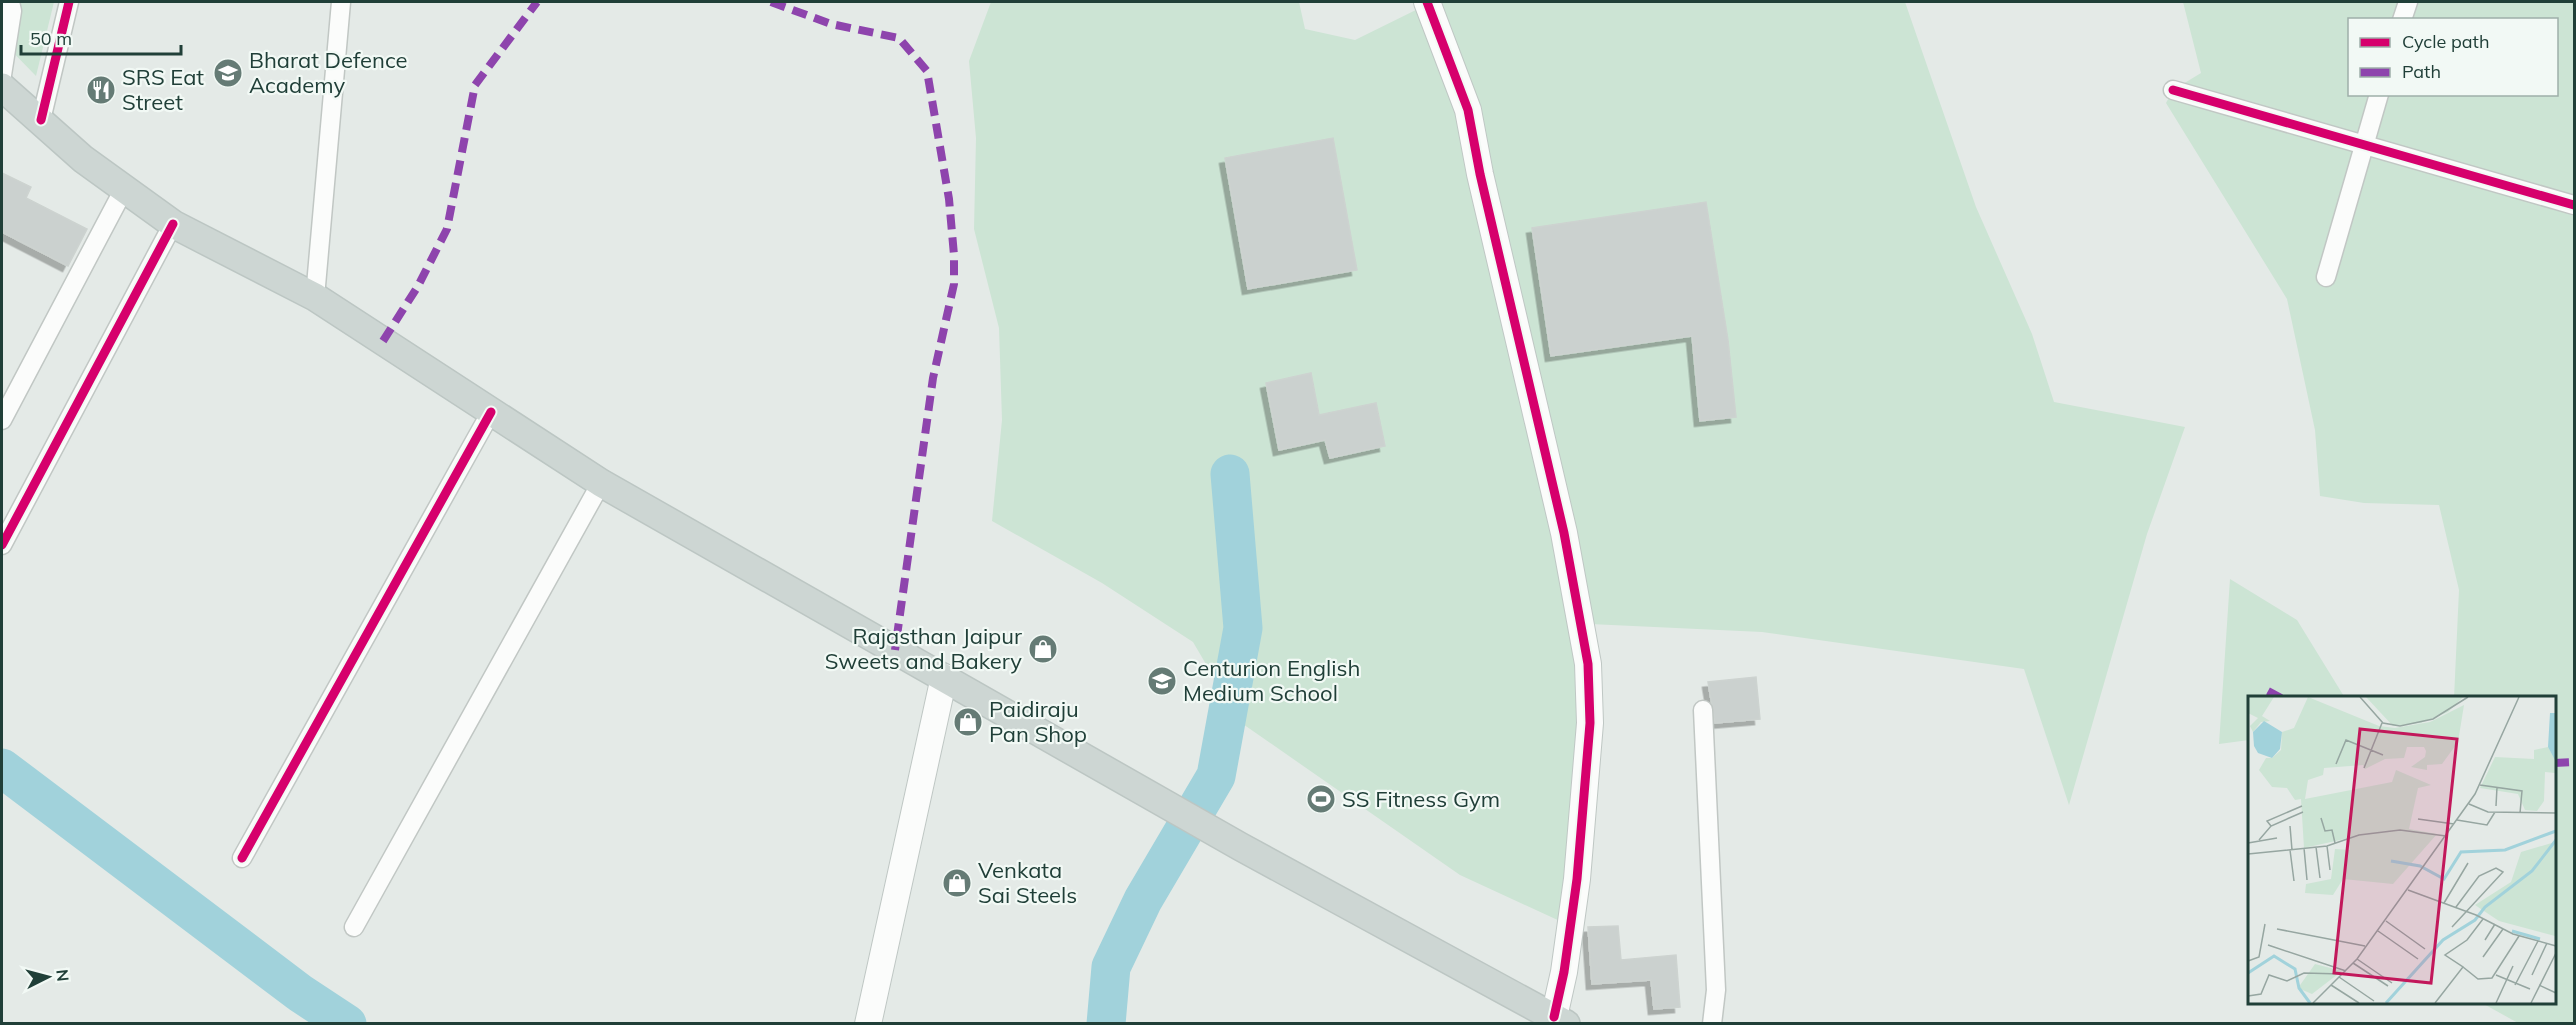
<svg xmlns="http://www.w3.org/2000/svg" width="2576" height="1025" font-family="Mulish,sans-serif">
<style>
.green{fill:#cce4d4;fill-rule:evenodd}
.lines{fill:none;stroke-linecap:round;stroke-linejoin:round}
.river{stroke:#a1d2db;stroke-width:39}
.building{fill:#cbd1cf;stroke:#cdd3d0;stroke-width:1.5;filter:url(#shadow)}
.street-casing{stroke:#c1c7c4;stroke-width:21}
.secondary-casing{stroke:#bfc7c4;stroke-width:28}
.primary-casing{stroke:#bcc6c3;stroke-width:30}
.street{stroke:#fbfcfb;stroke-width:18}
.secondary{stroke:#fbfcfb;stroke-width:26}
.primary{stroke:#cdd6d3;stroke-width:27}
.quiet{stroke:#8e44ad;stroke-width:8;stroke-dasharray:15 8;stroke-linecap:butt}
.cycleway-casing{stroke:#f2f9f5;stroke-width:13}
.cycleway{stroke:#d6006c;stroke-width:9}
.labels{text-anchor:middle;stroke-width:4.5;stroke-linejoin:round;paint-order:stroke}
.poi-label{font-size:22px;fill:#203f38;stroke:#f2f9f5;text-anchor:start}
.inset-river{fill:none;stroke:#a1d2db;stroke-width:3}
.inset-road{fill:none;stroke:#96a6a1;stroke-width:1.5}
.view{fill:#c2185b;fill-opacity:0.15;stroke:#c2185b;stroke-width:3}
.inset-edge{fill:none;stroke:#203f38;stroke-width:3}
</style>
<defs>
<filter id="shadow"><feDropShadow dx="-5.5" dy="5.5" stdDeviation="0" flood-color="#0004"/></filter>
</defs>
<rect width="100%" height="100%" fill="#e4eae7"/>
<!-- green -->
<g class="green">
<polygon points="2,2 54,2 36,76 2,41"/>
<polygon points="991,2 1299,2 1305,29 1355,40 1428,4 1427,2 1905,2 1976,207 2032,334 2054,402 2185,427 2147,534 2069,805 2024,669 1762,632 1590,624 1588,664 1562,922 1460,875 1240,722 1193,642 1102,583 992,521 1002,420 999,328 974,229 976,138 969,61"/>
<path d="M2183,2H2574V1023H2518L2482,1003L2554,1002V698H2454L2459,590L2439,505L2364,503L2320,496L2315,430L2287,299L2166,103L2173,90L2201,73ZM2350,20H2556V94H2350Z"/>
<polygon points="2230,579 2297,620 2345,698 2249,698 2249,740 2219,744"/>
</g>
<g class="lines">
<!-- river -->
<g class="river">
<polyline points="2,768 300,993 347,1024"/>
<polyline points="1106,1024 1111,967 1143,900 1216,776 1243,628 1230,474"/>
</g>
</g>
<!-- building -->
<g class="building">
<polygon points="1333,138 1357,270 1248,289 1225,158"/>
<polygon points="2,173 31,187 26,198 87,229 68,266 2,232"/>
<polygon points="1706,202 1728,340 1736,417 1700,421 1692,336 1551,356 1532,228"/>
<polygon points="1311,373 1319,415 1376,403 1385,446 1330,458 1325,440 1279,450 1266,383"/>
<polygon points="1756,677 1760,719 1715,723 1708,682"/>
<polygon points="1618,926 1621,960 1676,955 1680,1007 1654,1009 1651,980 1592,984 1588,927"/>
</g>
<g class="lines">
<!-- street casing -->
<g class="street-casing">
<g id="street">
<polyline points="2402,20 2408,2"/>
<polyline points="2,75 12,11 10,2"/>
<polyline points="2173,90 2574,205"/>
<polyline points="41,120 69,2"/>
<polyline points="2326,277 2379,94"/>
<polyline points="315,297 341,2"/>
<polyline points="2,420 124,189"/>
<polyline points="2,545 173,224"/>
<polyline points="1703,710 1716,990 1712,1024"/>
<polyline points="242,858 491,412"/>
<polyline points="354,927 601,483"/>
</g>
</g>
<!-- secondary casing -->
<g class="secondary-casing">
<g id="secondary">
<polyline points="1427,2 1468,110 1480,174 1564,533 1588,664 1590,723 1577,879 1564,972 1554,1017"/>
<polyline points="868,1024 944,677"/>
</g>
</g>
<!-- primary casing -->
<g class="primary-casing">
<polyline id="primary" points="2,87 83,159 173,224 315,297 601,483 1241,847 1566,1024"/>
</g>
<!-- street -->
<use href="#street" class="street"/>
<!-- secondary -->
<use href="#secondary" class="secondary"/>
<!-- primary -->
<use href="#primary" class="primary"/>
<!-- quiet -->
<g class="quiet">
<polyline points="771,2 831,24 899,38 927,71 949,199 954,255 954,284 933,378 895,650"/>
<polyline points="383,341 418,286 447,229 475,85 537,2"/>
<polyline points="2268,691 2281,698"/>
<polyline points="2554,763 2574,762"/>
</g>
<!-- cycleway casing -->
<g class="cycleway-casing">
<g id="cycleway">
<polyline points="1427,2 1468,110 1480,174 1564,533 1588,664 1590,723 1577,879 1564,972 1554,1017"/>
<polyline points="2173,90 2574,205"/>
<polyline points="41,120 69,2"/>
<polyline points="2,545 173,224"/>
<polyline points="242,858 491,412"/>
</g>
</g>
<!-- cycleway -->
<use href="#cycleway" class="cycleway"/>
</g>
<!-- icons -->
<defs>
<g id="school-disc" transform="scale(1.5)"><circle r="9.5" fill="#657b75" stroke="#f2f9f5"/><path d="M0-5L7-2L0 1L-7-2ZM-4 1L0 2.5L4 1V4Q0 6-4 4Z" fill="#fff"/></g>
<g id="restaurant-disc" transform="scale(1.5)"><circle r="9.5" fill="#657b75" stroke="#f2f9f5"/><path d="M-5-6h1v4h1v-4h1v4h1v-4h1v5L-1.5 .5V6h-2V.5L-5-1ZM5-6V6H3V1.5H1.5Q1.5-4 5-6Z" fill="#fff"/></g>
<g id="shop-disc" transform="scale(1.5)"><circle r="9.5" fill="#657b75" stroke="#f2f9f5"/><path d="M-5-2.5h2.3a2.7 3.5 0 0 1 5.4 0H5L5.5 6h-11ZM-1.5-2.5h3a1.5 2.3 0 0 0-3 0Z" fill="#fff"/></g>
<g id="stadium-disc" transform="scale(1.5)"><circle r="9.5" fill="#657b75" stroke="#f2f9f5"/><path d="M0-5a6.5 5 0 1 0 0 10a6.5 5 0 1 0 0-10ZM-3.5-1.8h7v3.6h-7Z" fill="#fff"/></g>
</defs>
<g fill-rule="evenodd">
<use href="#school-disc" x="228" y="73"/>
<use href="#restaurant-disc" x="101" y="90"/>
<use href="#shop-disc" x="1043" y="649"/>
<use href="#school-disc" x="1162" y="681"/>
<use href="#shop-disc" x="968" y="722"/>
<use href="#stadium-disc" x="1321" y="799"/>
<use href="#shop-disc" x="957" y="883"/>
</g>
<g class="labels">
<!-- poi labels -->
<g class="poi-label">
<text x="249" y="68">Bharat Defence<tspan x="249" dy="25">Academy</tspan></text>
<text x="122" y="85">SRS Eat<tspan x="122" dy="25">Street</tspan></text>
<text x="1022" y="644" text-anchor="end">Rajasthan Jaipur<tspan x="1022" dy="25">Sweets and Bakery</tspan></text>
<text x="1183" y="676">Centurion English<tspan x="1183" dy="25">Medium School</tspan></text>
<text x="989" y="717">Paidiraju<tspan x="989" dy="25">Pan Shop</tspan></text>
<text x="1342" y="807">SS Fitness Gym</text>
<text x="978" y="878">Venkata<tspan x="978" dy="25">Sai Steels</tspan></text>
</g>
</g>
<!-- overview -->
<g transform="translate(2248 696)">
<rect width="308" height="308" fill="#e4eae7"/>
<path d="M0,1H26L14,20L22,25L13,26L5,36L2,30L10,22L0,17ZM60,1L131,30L147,32L182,26L216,9L210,46L194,68L179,69V74L163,71L177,61L178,55L176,51H159L156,62L137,63L117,73L115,69L76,72L75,79L60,84L57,103L144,86L148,74L183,89L170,92L161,133L189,138L145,188L95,183L85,199L57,197L58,188L83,183L87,153L102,154L101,142L56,152L53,103L47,104L39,92L24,91L11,74L18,62H24L33,54L34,36L46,32ZM118,1H215L200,16L173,27L145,30ZM300,51L307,63V77L297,76L296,105L289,115L277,114L270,98L232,92L247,61L286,63V54ZM307,146V240L251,225L227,209L263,186L273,156ZM67,268L94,275L64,298L50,292Z" fill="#cce4d4"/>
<path d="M302,17H307V64L300,51ZM16,25L34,36L32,53L24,62L10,57L6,50L5,36Z" fill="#a1d2db"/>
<path class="inset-river" d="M143,165L172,170L196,183L213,156L257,154L308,135M264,235L292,243M0,277L26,260L47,273L51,292L62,307M138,307L195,244L227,224L237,211L284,175L308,144"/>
<path class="inset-road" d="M112,1L135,27L152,30L185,23L220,1M88,68L98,44L135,59M116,72L134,27M232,89L274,95L272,117M221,108L240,116L308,117M248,110L249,91M73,122L77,135L84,134L87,147M170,123L206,128M209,124L239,129L247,116M23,130L19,125L54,110M42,130L44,154M11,144L23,130L55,116M0,147L29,142M79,150L82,174M68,151L72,182M56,152L59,184M42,154L46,185M0,158L79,150L111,139L152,134L198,140M160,194L228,219L265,238L308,250M196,207L220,167M138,225L177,253M204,231L255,176L248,172L231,180L208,211M29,233L117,250M130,235L170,263M237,244L247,228M20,249L98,275M235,261L255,233M109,263L144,287M0,265L11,261L17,228M105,267L140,290M215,271L230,283L244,282L271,240M248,279L282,293M284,279L299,247M91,281L126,305M83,289L111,307M267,289L290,245M291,289L308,297M0,300L13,298L21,279L39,285L56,277L94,278M65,307L109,263L227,98L271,1M187,307L215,271L197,259L219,244L235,223M248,307L265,270M283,307L308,257"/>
<path class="view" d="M112,33L209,43L183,287L86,277Z"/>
<rect width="308" height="308" class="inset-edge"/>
</g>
<!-- border -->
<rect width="2576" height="1025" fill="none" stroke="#203f38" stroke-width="6"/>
<!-- legend -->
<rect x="2348" y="18" width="210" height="78" fill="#f2f9f5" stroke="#9eafa9" stroke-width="1.5"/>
<rect x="2360" y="38" width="30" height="9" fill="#d6006c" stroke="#9eafa9" stroke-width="1.5"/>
<text x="2402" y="48" font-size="18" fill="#203f38">Cycle path</text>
<rect x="2360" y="68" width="30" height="9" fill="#8e44ad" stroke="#9eafa9" stroke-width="1.5"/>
<text x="2402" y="78" font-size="18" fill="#203f38">Path</text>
<!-- north arrow -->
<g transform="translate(48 977) rotate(84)" stroke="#f2f9f5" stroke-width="4.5" paint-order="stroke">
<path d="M0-4.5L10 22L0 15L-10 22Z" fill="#203f38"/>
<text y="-9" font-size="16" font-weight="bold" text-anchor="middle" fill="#203f38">N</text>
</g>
<!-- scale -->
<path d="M21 45v9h160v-9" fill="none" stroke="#203f38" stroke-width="3"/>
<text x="30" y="45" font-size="18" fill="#203f38" stroke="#f2f9f5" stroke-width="4.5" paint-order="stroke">50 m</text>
</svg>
